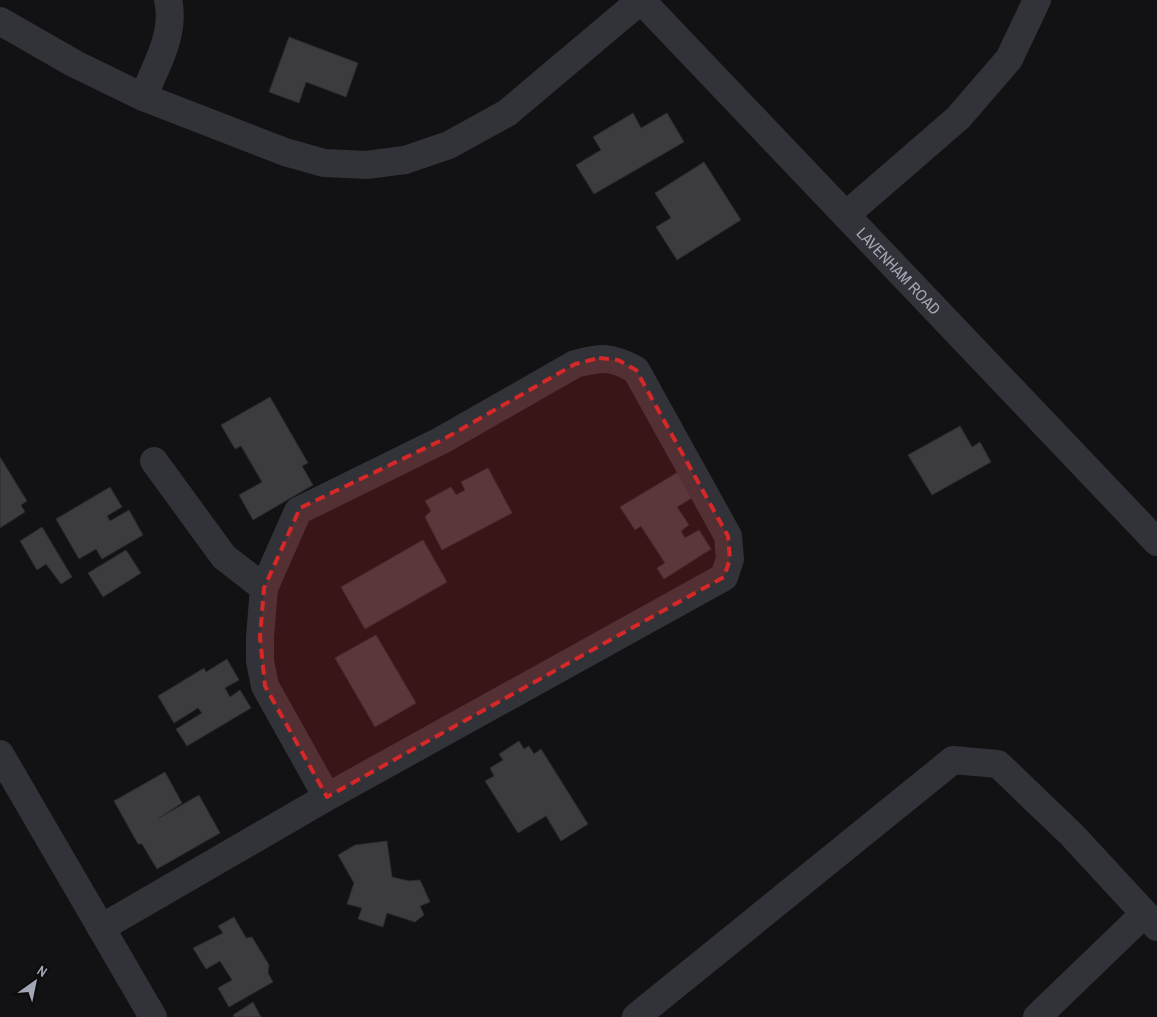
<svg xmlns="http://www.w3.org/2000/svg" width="1157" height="1017" font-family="'Archivo Narrow',sans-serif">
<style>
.building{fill:#3c3b40;stroke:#2c2b2f}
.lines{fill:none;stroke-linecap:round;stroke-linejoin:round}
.minor{stroke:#323338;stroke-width:28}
.marked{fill:#d62828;fill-opacity:0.2;stroke:#d62828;stroke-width:4;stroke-dasharray:10 6;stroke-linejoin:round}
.labels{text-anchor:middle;stroke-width:4;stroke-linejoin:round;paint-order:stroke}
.street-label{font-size:16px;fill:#a3a6b4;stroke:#0d0d0e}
</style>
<rect width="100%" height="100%" fill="#121113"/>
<!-- building -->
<g class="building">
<polygon points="289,37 358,63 346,97 306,82 299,103 269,92"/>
<polygon points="633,113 641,128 667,113 684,142 594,194 576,165 601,150 593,137"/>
<polygon points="704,162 741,220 677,260 656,227 671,218 655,193"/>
<polygon points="270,397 308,463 302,466 313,485 253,520 239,495 262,482 241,446 235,449 221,425"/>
<polygon points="960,426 972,447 980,442 991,462 932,495 908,455"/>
<polygon points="0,457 27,501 21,505 25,512 0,528"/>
<polygon points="488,468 512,513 442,550 425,517 431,511 425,501 451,487 456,495 465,490 461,482"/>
<polygon points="680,471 695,496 677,507 689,525 681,531 685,538 699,530 711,549 664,579 657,568 665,563 641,526 635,530 620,507"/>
<polygon points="110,487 122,507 107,516 110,521 129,510 143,535 102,559 96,549 79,559 56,519"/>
<polygon points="42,527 72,577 61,584 46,564 37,570 20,541"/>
<polygon points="423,540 447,582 365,629 341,587"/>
<polygon points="126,550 141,573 103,597 88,573"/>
<polygon points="376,635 416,703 375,727 335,658"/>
<polygon points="227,659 239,680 225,688 230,697 240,690 251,708 187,746 176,729 202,713 198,708 174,723 158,696 204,668 206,672"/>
<polygon points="519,741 524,749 529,746 534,754 541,749 588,824 561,841 546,816 518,833 485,781 494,776 490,768 503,760 499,754"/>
<polygon points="165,772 182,803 159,818 199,795 220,833 157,869 142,844 138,844 114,801"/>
<polygon points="387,841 392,877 409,881 420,880 430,902 420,906 424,915 415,922 387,913 383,927 358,919 362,908 347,904 354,883 338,855 355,845"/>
<polygon points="234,917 246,938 252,937 269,965 268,973 273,982 229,1007 218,988 232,980 220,961 206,969 193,948 223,933 218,926"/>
<polygon points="253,1002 261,1017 234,1017 233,1015"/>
</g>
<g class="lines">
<!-- minor -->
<g class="minor">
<path id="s1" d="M641,0L1157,542"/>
<polyline points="0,21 75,64 143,97 285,152 324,163 366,165 405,160 449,145 507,113 641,0"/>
<path d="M143,97C156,66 176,33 168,0"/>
<polyline points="846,215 958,118 1009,59 1037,0"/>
<polyline points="154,461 224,557 264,588"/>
<polyline points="0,754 153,1017"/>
<path d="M101,928L327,797L724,577L730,559L728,536L636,370C611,356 602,357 575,364L442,440L298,511L264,588L260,637V661L265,686L327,797"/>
<polyline points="636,1017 953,760 998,764 1072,835 1157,927"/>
<polyline points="1037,1017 1144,914"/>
</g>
</g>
<!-- marked area -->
<path class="marked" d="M599,358L618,360L636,370L728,536L730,559L724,577L327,797L265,686L260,637L264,588L300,508L442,440L575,364Z"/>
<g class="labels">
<!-- street labels -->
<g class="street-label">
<text dy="6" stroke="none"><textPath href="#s1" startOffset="374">LAVENHAM ROAD</textPath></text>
</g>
</g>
<!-- north arrow -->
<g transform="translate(35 982) rotate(33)" stroke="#0d0d0e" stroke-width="4" paint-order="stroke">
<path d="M0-4L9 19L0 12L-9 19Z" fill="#a3a6b4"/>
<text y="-8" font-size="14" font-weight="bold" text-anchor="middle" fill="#a3a6b4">N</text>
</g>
</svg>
